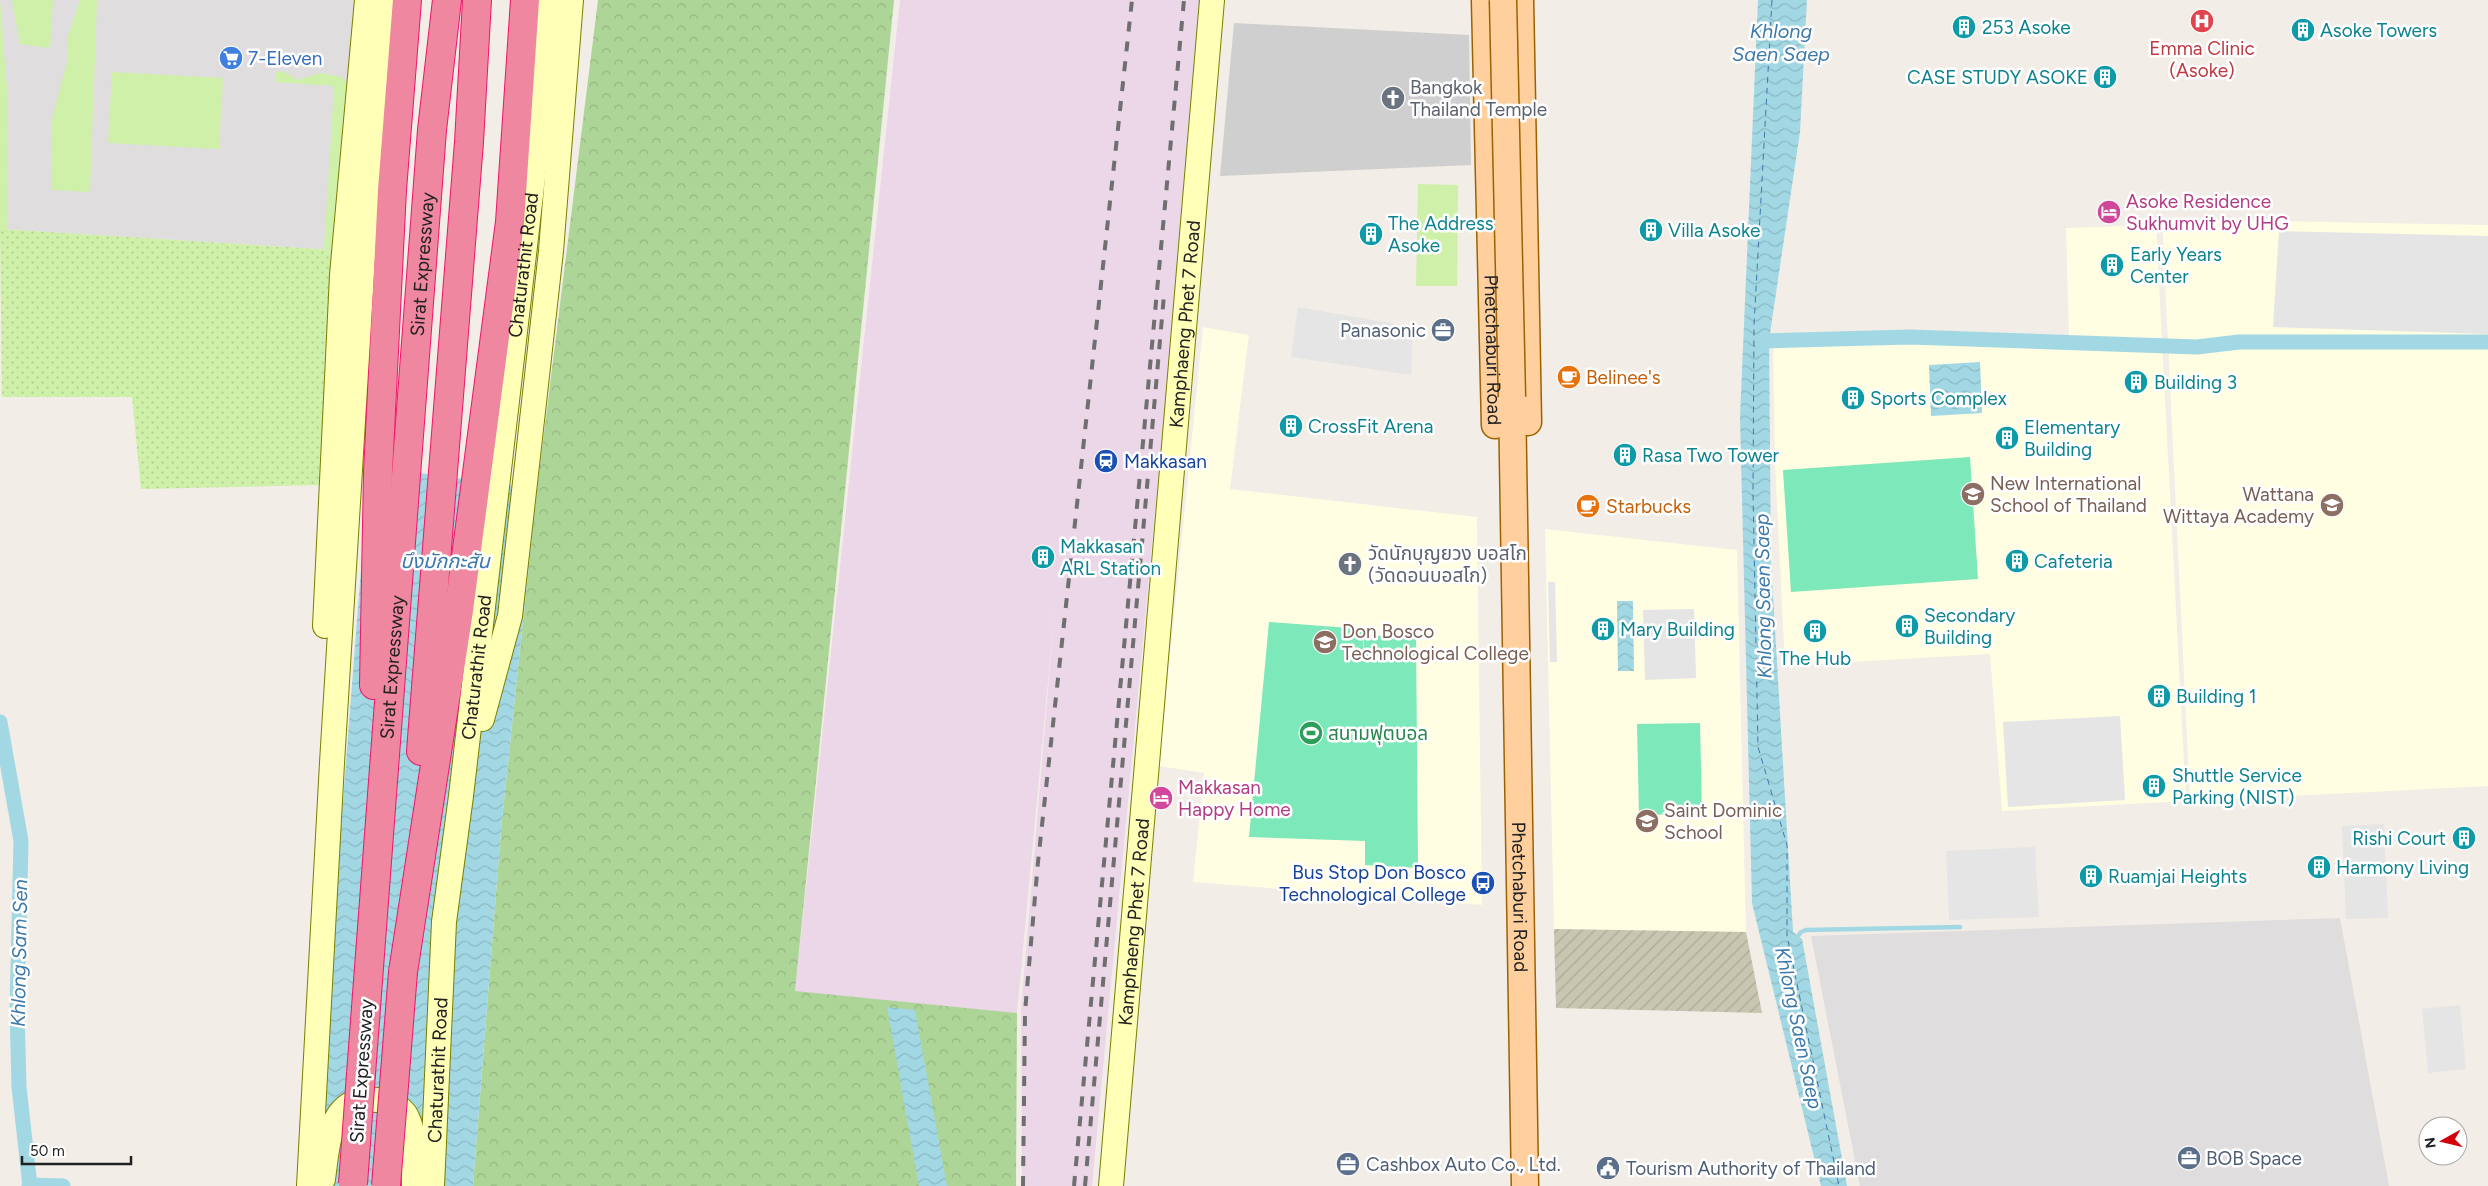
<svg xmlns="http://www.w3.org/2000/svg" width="2488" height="1186" font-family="Figtree,'Noto Sans Thai',sans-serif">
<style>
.residential{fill:#dfdddd}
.education{fill:#fffde2}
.religious{fill:#cfcfcf}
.railway{fill:#ecd7e9}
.construction{fill:url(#construction-furrows)}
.grass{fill:url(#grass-dots)}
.forest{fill:url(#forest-crowns)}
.garden{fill:#cff0a8}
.pitch{fill:#7de8b9}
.parking{fill:#e5e5e5}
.water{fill:url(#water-waves)}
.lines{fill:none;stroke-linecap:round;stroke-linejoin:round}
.stream{stroke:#a2d8e4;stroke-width:4.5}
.canal{stroke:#a2d8e4;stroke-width:15}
.ferry{stroke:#3d79aa;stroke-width:1;stroke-dasharray:6 5;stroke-linecap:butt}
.secondary-casing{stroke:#787f00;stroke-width:26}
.primary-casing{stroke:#9d6100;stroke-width:29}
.highway-casing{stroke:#ee166b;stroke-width:30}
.secondary{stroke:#ffffb7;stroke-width:24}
.primary{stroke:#ffd09e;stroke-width:26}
.highway{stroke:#f087a0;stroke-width:28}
.rail{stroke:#6f6f6f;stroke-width:4;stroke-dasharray:10 10;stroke-linecap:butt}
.primary-bridge-casing{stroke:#9d6100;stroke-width:29;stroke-linecap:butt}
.highway-bridge-casing{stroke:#ee166b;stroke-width:30;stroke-linecap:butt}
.primary-bridge{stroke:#ffd09e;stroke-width:26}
.highway-bridge{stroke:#f087a0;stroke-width:28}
.labels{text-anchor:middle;stroke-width:5;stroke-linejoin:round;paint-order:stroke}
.culture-label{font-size:19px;fill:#0d838f;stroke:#fff;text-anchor:start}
.health-label{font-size:19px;fill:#be3a42;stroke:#fff}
.shop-label{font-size:19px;fill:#366cbe;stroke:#fff;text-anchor:start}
.worship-label{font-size:19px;fill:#5b616d;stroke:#fff;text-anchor:start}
.hotel-label{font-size:19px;fill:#b23c85;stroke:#fff;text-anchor:start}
.street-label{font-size:19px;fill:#212121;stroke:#fff}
.service-label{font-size:19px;fill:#4e5e75;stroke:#fff;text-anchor:start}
.food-label{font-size:19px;fill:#c56008;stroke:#fff;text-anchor:start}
.transit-label{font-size:19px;fill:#164399;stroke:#fff;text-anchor:start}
.education-label{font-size:19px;fill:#785e54;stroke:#fff;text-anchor:start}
.leisure-label{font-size:19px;fill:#27864d;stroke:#fff;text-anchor:start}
.water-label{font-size:20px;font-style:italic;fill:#3d79aa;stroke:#fff}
</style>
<defs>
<pattern id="construction-furrows" width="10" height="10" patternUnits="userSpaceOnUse" patternTransform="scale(1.25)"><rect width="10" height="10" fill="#c8c6b0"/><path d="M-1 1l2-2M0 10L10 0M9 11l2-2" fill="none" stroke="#acaa97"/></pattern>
<pattern id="grass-dots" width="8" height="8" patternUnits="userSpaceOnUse" patternTransform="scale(1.25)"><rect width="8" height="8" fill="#cff0a8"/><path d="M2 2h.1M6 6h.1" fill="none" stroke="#b1ce90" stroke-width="1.8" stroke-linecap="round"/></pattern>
<pattern id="forest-crowns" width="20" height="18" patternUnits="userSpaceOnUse" patternTransform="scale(1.25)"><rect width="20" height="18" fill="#add597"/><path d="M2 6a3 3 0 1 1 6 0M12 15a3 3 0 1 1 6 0" fill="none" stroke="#95b782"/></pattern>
<pattern id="water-waves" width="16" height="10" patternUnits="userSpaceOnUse" patternTransform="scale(1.25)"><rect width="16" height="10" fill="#a2d8e4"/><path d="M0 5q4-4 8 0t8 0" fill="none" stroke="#8bb9c3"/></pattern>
</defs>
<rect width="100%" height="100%" fill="#f2ede6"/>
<!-- residential -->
<g class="residential">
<polygon points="0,0 359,0 344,116 334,250 0,229"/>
<polygon points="2340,918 2389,1186 1860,1186 1811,936"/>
</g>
<!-- education -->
<g class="education">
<polygon points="2162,219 2488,225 2488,786 2190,801"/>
<polygon points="2156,225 2186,801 2002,811 1990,654 1785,666 1775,464 1773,335 2069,343 2066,228"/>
<polygon points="1203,327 1249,335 1230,489 1477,517 1482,905 1193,882 1204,773 1159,766"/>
<polygon points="1545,529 1737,550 1746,932 1554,929"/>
</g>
<!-- religious -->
<polygon class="religious" points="1234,23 1469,35 1471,165 1220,176"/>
<!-- railway -->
<polygon class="railway" points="900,0 1203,0 1092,1186 1022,1186 1021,1010 1055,607 1017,1013 795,992"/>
<!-- construction -->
<polygon class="construction" points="1554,929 1746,932 1762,1013 1556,1008"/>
<!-- grass -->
<polygon class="grass" points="0,229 334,250 322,485 141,489 132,397 2,397"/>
<!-- forest -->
<polygon class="forest" points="598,0 894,0 795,991 1017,1013 1016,1186 473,1186 501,830 537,489"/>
<!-- garden -->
<g class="garden">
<polygon points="0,0 8,102 7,230 0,229"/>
<polygon points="12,0 53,0 50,48 20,44"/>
<polygon points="80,0 97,0 90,192 52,190 51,122 67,62 68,36"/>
<polygon points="282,71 298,80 320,73 342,77 348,86 334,250 324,249 334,86 275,82 276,72"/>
<polygon points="112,72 223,78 219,149 108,143"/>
<polygon points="1418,184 1458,185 1457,286 1416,286"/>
</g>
<!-- pitch -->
<g class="pitch">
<polygon points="1970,457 1978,579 1791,592 1783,470"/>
<polygon points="1269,622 1363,629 1364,661 1364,636 1416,635 1418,868 1365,865 1365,841 1249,837"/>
<polygon points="1700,723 1702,814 1639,815 1637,724"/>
</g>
<!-- parking -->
<g class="parking">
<polygon points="2279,231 2488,236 2488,334 2273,327"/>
<polygon points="1298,307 1413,327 1411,375 1291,357"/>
<polygon points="1548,582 1555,582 1557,662 1550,662"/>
<polygon points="1694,609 1696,678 1645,680 1643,610"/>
<polygon points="2120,716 2125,800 2008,807 2003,722"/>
<polygon points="2384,824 2388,918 2346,919 2342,826"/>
<polygon points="2035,847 2039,917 1949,920 1946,851"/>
<polygon points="2460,1005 2466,1069 2428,1073 2422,1009"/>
</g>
<!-- water -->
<g class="water">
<polygon points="1758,0 1807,0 1800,132 1769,340 1771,562 1793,932 1802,939 1847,1186 1821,1186 1752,903 1740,417"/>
<polygon points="1980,362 1982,413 1931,416 1929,365"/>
<polygon points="369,466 537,489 501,830 473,1186 313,1186"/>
<polygon points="1617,601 1633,601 1634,671 1618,671"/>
<polygon points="887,1007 915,1010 947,1186 919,1186"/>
</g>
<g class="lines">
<!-- stream -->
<polyline class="stream" points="1795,940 1801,932 1806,930 1960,927"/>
<!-- canal -->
<g class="canal">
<polyline points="1761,341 1910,337 2197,347 2239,342 2488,342"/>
<polyline points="0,722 21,841 17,1010 19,1087 30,1186"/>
<polyline points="29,1185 63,1186"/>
</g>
<!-- ferry -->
<polyline class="ferry" points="1772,0 1754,325 1753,493 1758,747 1787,845 1787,936 1839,1186"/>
<!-- secondary casing -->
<g class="secondary-casing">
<g id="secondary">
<polyline points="325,626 342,275 367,0"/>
<polyline points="482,719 510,616 551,251 571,0"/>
<path d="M323,1179C328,1143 329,1094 378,1100C389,1101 402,1107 407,1117C417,1137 413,1164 414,1186"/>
<polyline points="309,1186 332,763 368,176 387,0"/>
<path id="s1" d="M432,1186L444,922L461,796L542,100L549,0"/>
<path id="s2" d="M1111,1186L1212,0"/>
</g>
</g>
<!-- primary casing -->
<g class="primary-casing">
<g id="primary">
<path id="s3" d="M1485,0L1495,425"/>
<polyline points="1520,0 1528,422"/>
<path id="s4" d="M1512,397L1525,1186"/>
</g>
</g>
<!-- highway casing -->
<g class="highway-casing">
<g id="highway">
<polyline points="374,685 378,472 392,190 407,0"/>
<polyline points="421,751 469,142 477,0"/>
<polyline points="403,972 459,610 510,222 525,0"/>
<path id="s5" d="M361,1074L432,130L447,0"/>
</g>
</g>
<!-- secondary -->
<use href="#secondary" class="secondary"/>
<!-- primary -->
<use href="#primary" class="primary"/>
<!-- highway -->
<use href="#highway" class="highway"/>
<!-- rail -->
<g class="rail">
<polyline points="1023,1186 1025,1012 1038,862 1132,0"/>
<polyline points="1074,1186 1184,0"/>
<polyline points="1085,1186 1164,295"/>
</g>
<!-- primary-bridge casing -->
<g class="primary-bridge-casing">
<polyline id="primary-bridge" points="1503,0 1512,397"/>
</g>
<!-- highway-bridge casing -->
<g class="highway-bridge-casing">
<g id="highway-bridge">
<polyline points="353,1184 361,1074"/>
<polyline points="386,1186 403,972"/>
</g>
</g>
<!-- primary-bridge -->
<use href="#primary-bridge" class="primary-bridge"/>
<!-- highway-bridge -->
<use href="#highway-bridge" class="highway-bridge"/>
</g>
<!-- icons -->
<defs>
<g id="hospital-disc" transform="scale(1.25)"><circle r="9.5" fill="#e0444e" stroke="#fff"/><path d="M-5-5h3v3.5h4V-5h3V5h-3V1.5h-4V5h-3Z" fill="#fff"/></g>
<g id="building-disc" transform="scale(1.25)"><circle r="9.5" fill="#0f9aa8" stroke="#fff"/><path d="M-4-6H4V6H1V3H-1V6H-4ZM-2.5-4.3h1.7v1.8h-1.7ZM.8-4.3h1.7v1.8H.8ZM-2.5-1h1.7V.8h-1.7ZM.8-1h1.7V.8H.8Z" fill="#fff"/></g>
<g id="supermarket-disc" transform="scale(1.25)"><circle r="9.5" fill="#3f7fe0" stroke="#fff"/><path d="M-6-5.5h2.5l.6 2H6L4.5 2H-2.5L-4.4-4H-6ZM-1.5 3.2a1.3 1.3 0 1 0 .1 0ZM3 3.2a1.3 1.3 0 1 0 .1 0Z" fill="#fff"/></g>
<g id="church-disc" transform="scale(1.25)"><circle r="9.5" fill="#6b7280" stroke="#fff"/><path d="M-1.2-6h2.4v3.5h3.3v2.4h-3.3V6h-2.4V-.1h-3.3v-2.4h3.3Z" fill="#fff"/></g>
<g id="hotel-disc" transform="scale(1.25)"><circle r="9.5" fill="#d1479c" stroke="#fff"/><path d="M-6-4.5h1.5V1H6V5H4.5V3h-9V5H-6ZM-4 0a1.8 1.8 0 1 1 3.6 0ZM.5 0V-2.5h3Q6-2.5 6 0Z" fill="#fff"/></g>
<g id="office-disc" transform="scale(1.25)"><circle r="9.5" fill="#5c6f8a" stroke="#fff"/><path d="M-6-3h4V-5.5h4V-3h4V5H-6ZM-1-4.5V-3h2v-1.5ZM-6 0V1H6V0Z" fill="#fff"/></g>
<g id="cafe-disc" transform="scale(1.25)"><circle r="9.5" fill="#e8710a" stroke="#fff"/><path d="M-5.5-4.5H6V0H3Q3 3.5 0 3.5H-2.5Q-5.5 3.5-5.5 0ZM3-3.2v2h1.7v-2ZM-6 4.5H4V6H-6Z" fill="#fff"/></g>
<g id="station-disc" transform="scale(1.25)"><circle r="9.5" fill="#1a4fb4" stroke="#fff"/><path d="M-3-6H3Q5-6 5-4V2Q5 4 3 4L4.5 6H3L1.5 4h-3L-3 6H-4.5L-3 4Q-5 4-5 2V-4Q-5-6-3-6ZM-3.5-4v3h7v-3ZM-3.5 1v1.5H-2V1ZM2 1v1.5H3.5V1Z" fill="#fff"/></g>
<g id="school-disc" transform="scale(1.25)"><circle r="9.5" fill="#8d6e63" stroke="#fff"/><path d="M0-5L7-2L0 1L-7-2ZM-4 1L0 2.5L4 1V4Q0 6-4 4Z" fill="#fff"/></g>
<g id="stadium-disc" transform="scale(1.25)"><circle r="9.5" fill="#2e9e5b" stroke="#fff"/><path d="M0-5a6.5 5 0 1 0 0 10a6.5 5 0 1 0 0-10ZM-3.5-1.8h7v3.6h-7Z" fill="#fff"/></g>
<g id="bus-disc" transform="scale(1.25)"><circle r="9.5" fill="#1a4fb4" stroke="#fff"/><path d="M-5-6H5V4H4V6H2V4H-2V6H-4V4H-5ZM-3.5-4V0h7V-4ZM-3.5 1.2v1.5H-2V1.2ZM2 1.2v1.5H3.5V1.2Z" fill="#fff"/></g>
<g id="civic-disc" transform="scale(1.25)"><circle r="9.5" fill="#5c6f8a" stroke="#fff"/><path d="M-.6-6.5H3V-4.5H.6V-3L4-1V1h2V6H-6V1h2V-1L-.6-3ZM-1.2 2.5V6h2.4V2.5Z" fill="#fff"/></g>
</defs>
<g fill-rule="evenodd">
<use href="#hospital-disc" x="2202" y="21"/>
<use href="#building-disc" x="1964" y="27"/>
<use href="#building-disc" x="2303" y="30"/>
<use href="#supermarket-disc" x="231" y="58"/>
<use href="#building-disc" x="2105" y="77"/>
<use href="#church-disc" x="1393" y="98"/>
<use href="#hotel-disc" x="2109" y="212"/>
<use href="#building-disc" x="1651" y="230"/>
<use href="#building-disc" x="1371" y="234"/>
<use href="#building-disc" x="2112" y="265"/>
<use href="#office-disc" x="1443" y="330"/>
<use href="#cafe-disc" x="1569" y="377"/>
<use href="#building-disc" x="2136" y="382"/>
<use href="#building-disc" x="1853" y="398"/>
<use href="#building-disc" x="1291" y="426"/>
<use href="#building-disc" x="2007" y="438"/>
<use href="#building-disc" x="1625" y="455"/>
<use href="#station-disc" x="1106" y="461"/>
<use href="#school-disc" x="1973" y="494"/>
<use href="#school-disc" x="2332" y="505"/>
<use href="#cafe-disc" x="1588" y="506"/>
<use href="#building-disc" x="1043" y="557"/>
<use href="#building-disc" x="2017" y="561"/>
<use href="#church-disc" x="1350" y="564"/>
<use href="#building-disc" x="1907" y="626"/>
<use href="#building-disc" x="1603" y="629"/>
<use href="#building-disc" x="1815" y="631"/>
<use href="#school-disc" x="1325" y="642"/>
<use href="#building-disc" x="2159" y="696"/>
<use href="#stadium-disc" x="1311" y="733"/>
<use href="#building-disc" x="2154" y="786"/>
<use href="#hotel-disc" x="1161" y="798"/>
<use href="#school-disc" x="1647" y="821"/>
<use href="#building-disc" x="2464" y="838"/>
<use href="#building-disc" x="2319" y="867"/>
<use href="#building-disc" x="2091" y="876"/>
<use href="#bus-disc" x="1483" y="883"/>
<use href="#office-disc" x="2189" y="1158"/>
<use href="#office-disc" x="1348" y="1164"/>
<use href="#civic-disc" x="1608" y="1168"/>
</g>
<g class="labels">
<!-- culture labels -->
<g class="culture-label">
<text x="1982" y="34">253 Asoke</text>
<text x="2320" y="37">Asoke Towers</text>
<text x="2088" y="84" text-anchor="end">CASE STUDY ASOKE</text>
<text x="1388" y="230">The Address<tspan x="1388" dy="22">Asoke</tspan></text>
<text x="1668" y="237">Villa Asoke</text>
<text x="2130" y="261">Early Years<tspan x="2130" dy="22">Center</tspan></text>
<text x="2154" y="389">Building 3</text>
<text x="1870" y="405">Sports Complex</text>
<text x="1308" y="433">CrossFit Arena</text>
<text x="2024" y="434">Elementary<tspan x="2024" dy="22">Building</tspan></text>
<text x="1642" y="462">Rasa Two Tower</text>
<text x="1060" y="553">Makkasan<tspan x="1060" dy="22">ARL Station</tspan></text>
<text x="2034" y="568">Cafeteria</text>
<text x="1924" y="622">Secondary<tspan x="1924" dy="22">Building</tspan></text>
<text x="1620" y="636">Mary Building</text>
<text x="1815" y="665" text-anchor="middle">The Hub</text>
<text x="2176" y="703">Building 1</text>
<text x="2172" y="782">Shuttle Service<tspan x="2172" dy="22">Parking (NIST)</tspan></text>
<text x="2446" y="845" text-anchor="end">Rishi Court</text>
<text x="2336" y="874">Harmony Living</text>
<text x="2108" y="883">Ruamjai Heights</text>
</g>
<!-- health labels -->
<g class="health-label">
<text x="2202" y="55">Emma Clinic<tspan x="2202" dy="22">(Asoke)</tspan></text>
</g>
<!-- shop labels -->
<g class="shop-label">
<text x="248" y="65">7-Eleven</text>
</g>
<!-- worship labels -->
<g class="worship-label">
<text x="1410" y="94">Bangkok<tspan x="1410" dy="22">Thailand Temple</tspan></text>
<text x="1368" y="560">วัดนักบุญยวง บอสโก<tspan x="1368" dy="22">(วัดดอนบอสโก)</tspan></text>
</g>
<!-- hotel labels -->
<g class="hotel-label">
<text x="2126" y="208">Asoke Residence<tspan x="2126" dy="22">Sukhumvit by UHG</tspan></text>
<text x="1178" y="794">Makkasan<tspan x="1178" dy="22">Happy Home</tspan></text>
</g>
<!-- street labels -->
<g class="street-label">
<text dy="7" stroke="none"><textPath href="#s5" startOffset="812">Sirat Expressway</textPath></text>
<text dy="7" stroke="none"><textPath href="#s1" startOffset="926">Chaturathit Road</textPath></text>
<text dy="7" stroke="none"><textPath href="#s2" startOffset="865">Kamphaeng Phet 7 Road</textPath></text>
<text dy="7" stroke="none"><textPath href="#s3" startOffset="350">Phetchaburi Road</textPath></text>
<text dy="7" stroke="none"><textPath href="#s1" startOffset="521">Chaturathit Road</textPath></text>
<text dy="7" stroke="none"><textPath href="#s5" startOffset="408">Sirat Expressway</textPath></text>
<text dy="7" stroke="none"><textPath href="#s4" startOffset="500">Phetchaburi Road</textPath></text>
<text dy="7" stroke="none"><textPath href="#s2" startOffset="265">Kamphaeng Phet 7 Road</textPath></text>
<text dy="7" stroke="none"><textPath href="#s1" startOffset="116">Chaturathit Road</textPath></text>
<text transform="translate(361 1071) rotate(-86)" y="7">Sirat Expressway</text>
</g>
<!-- service labels -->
<g class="service-label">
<text x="1426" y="337" text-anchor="end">Panasonic</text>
<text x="2206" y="1165">BOB Space</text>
<text x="1366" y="1171">Cashbox Auto Co., Ltd.</text>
<text x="1626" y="1175">Tourism Authority of Thailand</text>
</g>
<!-- food labels -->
<g class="food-label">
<text x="1586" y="384">Belinee's</text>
<text x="1606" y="513">Starbucks</text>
</g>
<!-- transit labels -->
<g class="transit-label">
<text x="1124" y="468">Makkasan</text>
<text x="1466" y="879" text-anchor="end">Bus Stop Don Bosco<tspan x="1466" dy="22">Technological College</tspan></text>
</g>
<!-- education labels -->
<g class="education-label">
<text x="1990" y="490">New International<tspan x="1990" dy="22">School of Thailand</tspan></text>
<text x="2314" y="501" text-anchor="end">Wattana<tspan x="2314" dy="22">Wittaya Academy</tspan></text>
<text x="1342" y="638">Don Bosco<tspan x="1342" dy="22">Technological College</tspan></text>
<text x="1664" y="817">Saint Dominic<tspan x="1664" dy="22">School</tspan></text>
</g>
<!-- leisure labels -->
<g class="leisure-label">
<text x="1328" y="740">สนามฟุตบอล</text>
</g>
<!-- water labels -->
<g class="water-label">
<text x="1781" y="38">Khlong<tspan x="1781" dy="23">Saen Saep</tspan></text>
<text x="445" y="568">บึงมักกะสัน</text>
<text transform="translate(1763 596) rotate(-91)" y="7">Khlong Saen Saep</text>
<text transform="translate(19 953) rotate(-89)" y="7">Khlong Sam Sen</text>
<text transform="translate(1799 1028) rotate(78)" y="7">Khlong Saen Saep</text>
</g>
</g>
<!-- north arrow -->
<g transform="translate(2443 1141) rotate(262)"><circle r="24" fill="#ffffff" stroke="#a6a6a6"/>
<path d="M0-4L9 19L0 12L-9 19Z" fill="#d1000b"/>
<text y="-8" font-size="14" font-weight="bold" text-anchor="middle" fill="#212121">N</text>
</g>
<!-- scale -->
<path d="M22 1156v8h109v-8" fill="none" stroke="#212121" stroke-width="2.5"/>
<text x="30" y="1156" font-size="15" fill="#212121" stroke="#ffffff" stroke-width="4" paint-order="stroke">50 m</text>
</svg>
